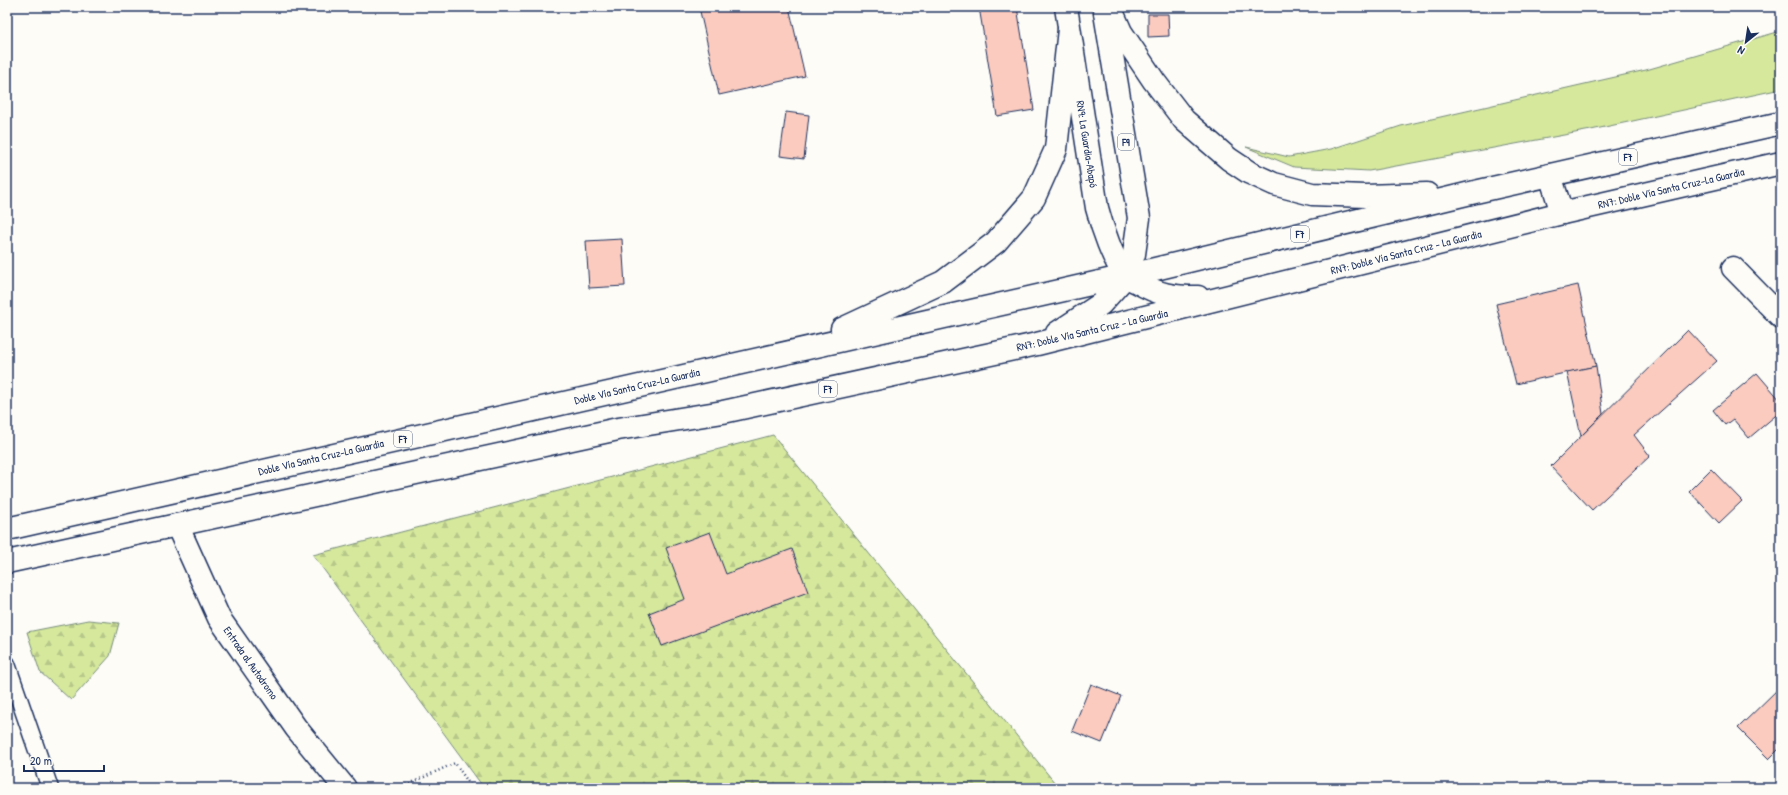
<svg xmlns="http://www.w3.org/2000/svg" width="1788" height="795" font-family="'Patrick Hand',sans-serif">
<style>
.grass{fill:#d5e89c;stroke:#788c7d}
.forest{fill:url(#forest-firs);stroke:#788c7d}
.building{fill:#facbbe;stroke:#1b2f5e}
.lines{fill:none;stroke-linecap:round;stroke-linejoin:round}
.lane-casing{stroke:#1b2f5e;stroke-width:19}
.street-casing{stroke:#1b2f5e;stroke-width:25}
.highway-casing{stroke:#1b2f5e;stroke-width:25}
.path{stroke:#1b2f5e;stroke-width:2.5;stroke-dasharray:1 3;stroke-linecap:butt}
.lane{stroke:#fdfcf7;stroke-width:16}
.street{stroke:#fdfcf7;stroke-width:22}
.highway{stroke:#fdfcf7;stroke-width:22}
.labels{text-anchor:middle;stroke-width:3;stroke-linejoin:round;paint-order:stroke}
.shield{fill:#fdfcf7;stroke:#5f6c8c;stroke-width:1}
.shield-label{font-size:10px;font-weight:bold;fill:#1b2f5e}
.street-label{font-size:11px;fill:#1b2f5e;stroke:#fdfcf7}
</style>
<defs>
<pattern id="forest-firs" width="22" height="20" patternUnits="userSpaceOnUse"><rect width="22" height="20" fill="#d5e89c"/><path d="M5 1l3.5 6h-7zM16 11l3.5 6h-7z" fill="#b6c789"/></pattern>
</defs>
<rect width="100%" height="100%" fill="#fdfcf7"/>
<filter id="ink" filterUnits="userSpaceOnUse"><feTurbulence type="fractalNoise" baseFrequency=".025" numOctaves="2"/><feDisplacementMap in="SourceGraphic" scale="8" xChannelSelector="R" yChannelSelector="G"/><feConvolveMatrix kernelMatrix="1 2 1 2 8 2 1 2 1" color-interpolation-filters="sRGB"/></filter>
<g filter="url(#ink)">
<!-- grass -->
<polygon class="grass" points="1781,31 1781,89 1591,130 1369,171 1294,167 1246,147 1289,157 1331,149 1401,126 1646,70"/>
<!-- forest -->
<g class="forest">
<polygon points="773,435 1059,788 484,788 313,555"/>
<polygon points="88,620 119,623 110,656 71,700 40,672 27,632"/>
</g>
<!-- building -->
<g class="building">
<polygon points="699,7 789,7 805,76 719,95"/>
<polygon points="979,7 1017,7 1034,110 997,116"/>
<polygon points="1148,14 1168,14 1169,36 1148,37"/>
<polygon points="786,112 809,115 804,159 780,156"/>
<polygon points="622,239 625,286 589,288 586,241"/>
<polygon points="1578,285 1596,366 1516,384 1496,304"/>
<polygon points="1688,330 1717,361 1634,435 1650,456 1592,510 1551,466"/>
<polygon points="1596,366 1603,414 1581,436 1567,372"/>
<polygon points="1757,373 1781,401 1781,411 1749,438 1733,419 1725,425 1713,410"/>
<polygon points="1711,469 1742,501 1719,523 1689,491"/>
<polygon points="710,532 726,574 792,549 808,592 662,646 649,613 685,599 666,548"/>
<polygon points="1091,684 1121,696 1102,743 1072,731"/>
<polygon points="1781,686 1781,747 1769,759 1738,728"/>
</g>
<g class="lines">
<!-- lane casing -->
<g class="lane-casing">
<polyline id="lane" points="7,664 50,788"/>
</g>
<!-- street casing -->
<g class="street-casing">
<g id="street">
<polyline points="1733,268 1781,317"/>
<polyline points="177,525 219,618 296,728 345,788"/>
</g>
</g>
<!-- highway casing -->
<g class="highway-casing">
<g id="highway">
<path d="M1066,7L1097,208C1102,227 1113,261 1126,276C1129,278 1133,280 1137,282C1159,295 1173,297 1198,297"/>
<polyline points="1110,7 1121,32 1154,81 1184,120 1229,159 1250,173 1274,184 1312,194 1365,196 1427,194"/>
<polyline points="1550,175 1562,213"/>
<polyline points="842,329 943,282 996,242 1034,198 1056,149 1069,29"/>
<polyline points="1057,333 1101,304 1126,276 1134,254 1139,218 1105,13"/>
<polyline points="7,529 1126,276 1475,192 1781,123"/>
<polyline points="7,562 618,429 723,412 1037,344 1562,213 1781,163"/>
</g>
</g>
<!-- path -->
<polyline class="path" points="394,788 409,784 455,763 472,788"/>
<!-- lane -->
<use href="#lane" class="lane"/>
<!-- street -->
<use href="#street" class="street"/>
<!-- highway -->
<use href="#highway" class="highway"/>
</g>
</g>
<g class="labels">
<!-- shield labels -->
<g class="shield">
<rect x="1118" y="134" width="16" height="16" rx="3"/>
<rect x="1619" y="149" width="18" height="16" rx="3"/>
<rect x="1291" y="226" width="18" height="16" rx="3"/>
<rect x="819" y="381" width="18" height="16" rx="3"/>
<rect x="394" y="431" width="18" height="16" rx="3"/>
</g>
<g class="shield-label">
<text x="1126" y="146">F9</text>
<text x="1628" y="161">F7</text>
<text x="1300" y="238">F7</text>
<text x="828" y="393">F7</text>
<text x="403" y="443">F7</text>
</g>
<!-- street labels -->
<g class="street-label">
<text transform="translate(1087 144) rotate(81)" y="4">RN9: La Guardia-Abapó</text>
<text transform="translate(1671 188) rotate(-13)" y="4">RN7: Doble Vía Santa Cruz-La Guardia</text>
<text transform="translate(1406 252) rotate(-14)" y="4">RN7: Doble Vía Santa Cruz - La Guardia</text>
<text transform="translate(1092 330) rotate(-13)" y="4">RN7: Doble Vía Santa Cruz - La Guardia</text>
<text transform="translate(637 386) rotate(-13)" y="4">Doble Vía Santa Cruz-La Guardia</text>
<text transform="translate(321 457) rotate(-13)" y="4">Doble Vía Santa Cruz-La Guardia</text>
<text transform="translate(251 663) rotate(55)" y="4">Entrada al Autodromo</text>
</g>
</g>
<!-- margin -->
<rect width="1788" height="795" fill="none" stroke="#fdfcf7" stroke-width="24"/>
<rect x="12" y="12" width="1764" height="771" fill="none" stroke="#1b2f5e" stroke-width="1.5" filter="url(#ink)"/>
<!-- north arrow -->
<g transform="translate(1746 42) rotate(210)" stroke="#fdfcf7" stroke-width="3" paint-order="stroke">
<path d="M0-3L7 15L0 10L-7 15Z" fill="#1b2f5e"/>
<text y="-6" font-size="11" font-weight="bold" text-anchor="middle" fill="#1b2f5e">N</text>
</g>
<!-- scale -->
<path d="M24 765v6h80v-6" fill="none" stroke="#1b2f5e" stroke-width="2"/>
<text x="30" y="765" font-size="12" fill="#1b2f5e" stroke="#fdfcf7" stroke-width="3" paint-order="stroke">20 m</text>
</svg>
